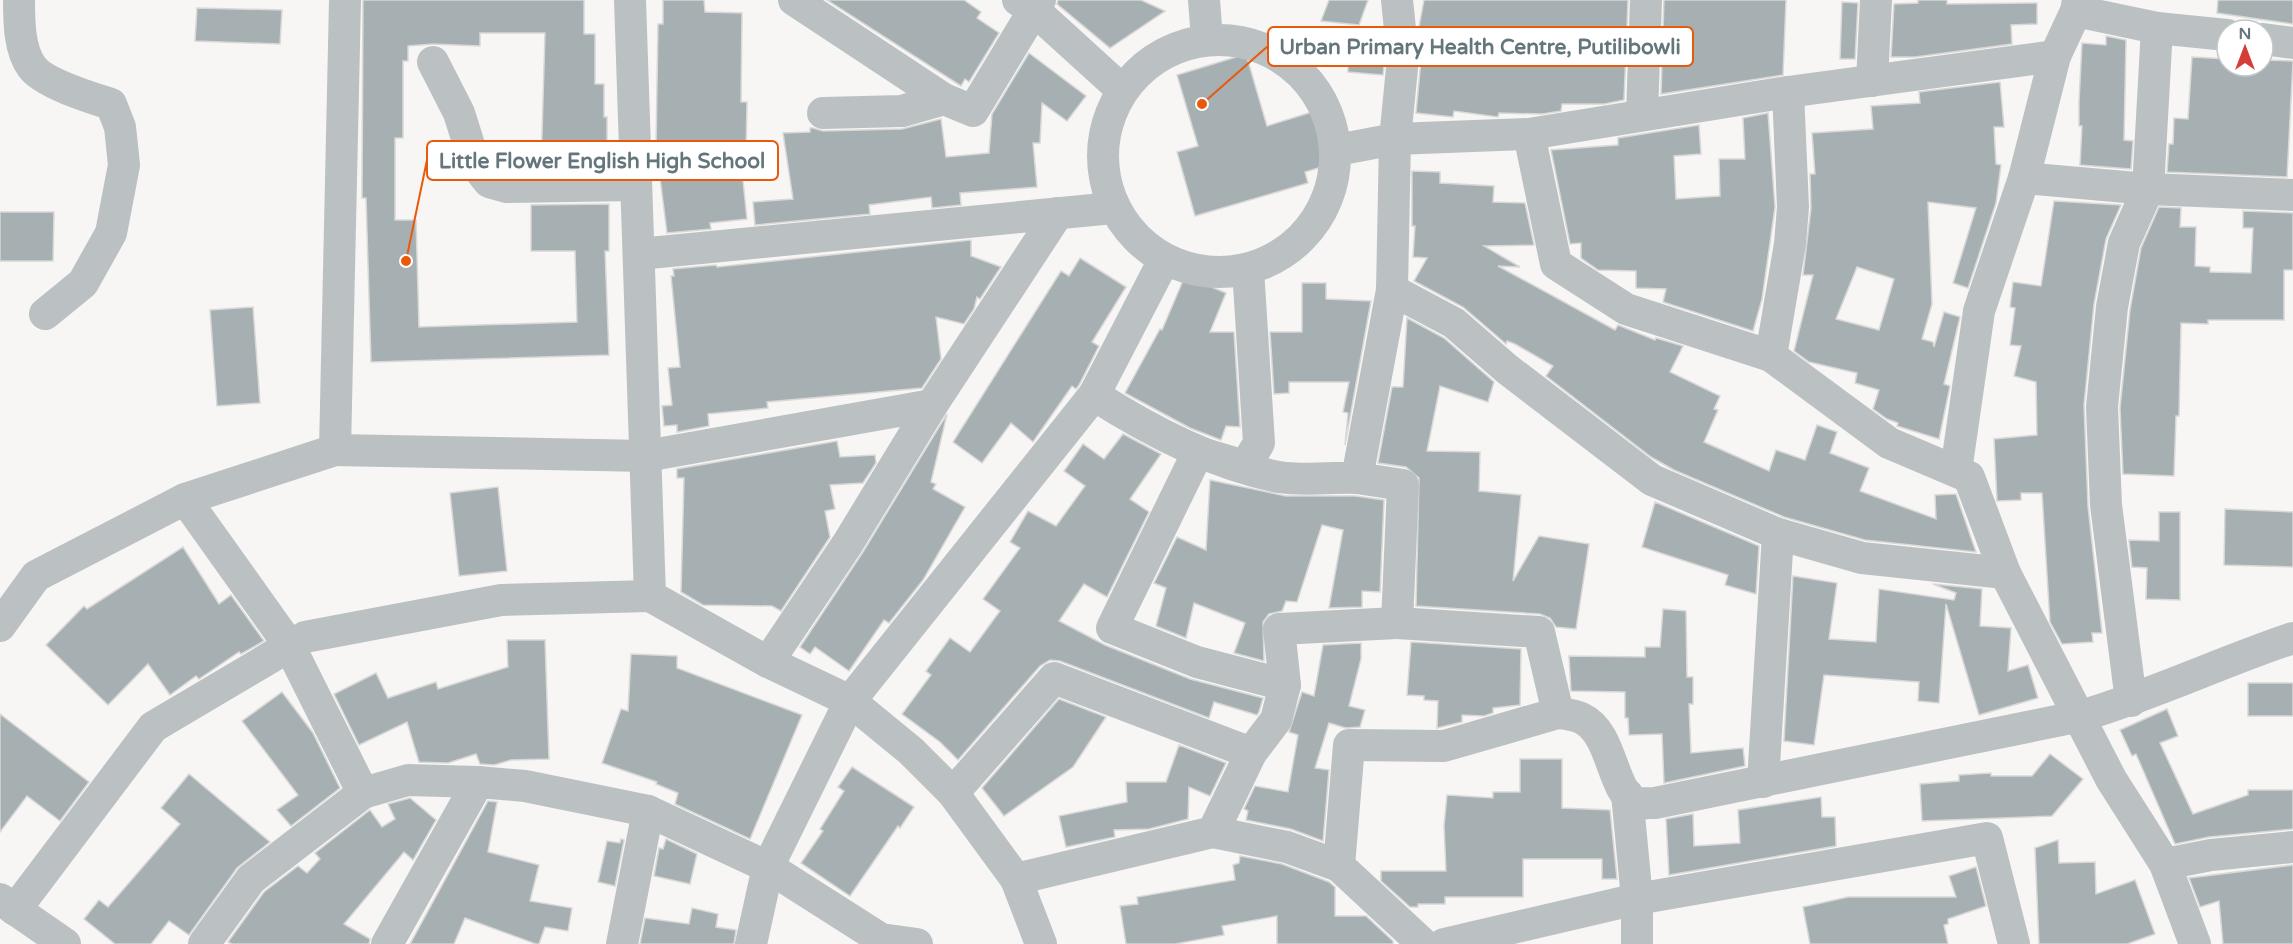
<svg xmlns="http://www.w3.org/2000/svg" width="2293" height="944" font-family="'Varela Round',sans-serif">
<style>
.building{fill:#a6afb2;stroke:#d8d8d6;stroke-width:1.5;fill-rule:evenodd}
.lines{fill:none;stroke-linecap:round;stroke-linejoin:round}
.minor{stroke:#bbc1c3;stroke-width:32}
.leader{fill:none;stroke:#e8590c;stroke-width:2}
.callout-dot{fill:#e8590c;stroke:#fff;stroke-width:2}
.callout{fill:#fff;stroke:#e8590c;stroke-width:2}
.callout-label{font-size:21px;text-anchor:middle;font-weight:bold;fill:#64767c}
</style>
<rect width="100%" height="100%" fill="#f7f6f4"/>
<!-- building -->
<g class="building">
<polygon points="363,0 584,0 584,34 595,34 595,84 604,84 604,117 607,117 607,146 600,146 600,168 541,168 545,33 480,33 480,46 433,44 408,46 408,61 403,61 403,138 395,138 395,220 416,220 419,327 577,322 575,251 531,251 531,205 609,204 609,251 605,251 609,355 371,362 366,198 362,198"/>
<polygon points="663,0 704,0 705,12 742,13 741,102 747,102 746,152 740,152 747,219 710,223 711,229 667,233 656,146 658,24 663,24"/>
<polygon points="827,0 964,0 981,12 977,18 999,33 969,82 965,79 961,86"/>
<polygon points="1058,0 1141,0 1165,11 1110,48 1057,4"/>
<polygon points="1329,0 1368,0 1359,25 1321,21"/>
<polygon points="1424,0 1628,0 1624,100 1604,104 1562,104 1561,111 1542,114 1499,113 1498,117 1454,111 1453,117 1416,113 1421,60 1418,32"/>
<polygon points="1664,0 1786,0 1783,75 1661,94"/>
<polygon points="1918,0 1947,0 1947,4 2037,3 2037,24 2011,25 2012,44 1915,57 1891,57 1894,4 1918,3"/>
<polygon points="2218,0 2293,0 2293,24 2217,13"/>
<polygon points="1842,2 1858,3 1855,59 1840,59"/>
<polygon points="197,8 282,10 280,44 195,41"/>
<polygon points="1348,30 1382,31 1385,58 1383,75 1348,72"/>
<polygon points="2106,36 2126,40 2124,140 2133,141 2131,169 2080,165 2082,126 2079,126 2079,102 2082,43 2106,45"/>
<polygon points="1029,53 1086,96 1067,121 1042,103 1040,143 1033,143 1037,187 960,193 961,205 932,208 931,197 869,205 870,214 755,225 753,202 793,199 783,133 810,132 810,128 813,128 823,131 902,129 941,119 946,157 989,153 992,114"/>
<polygon points="1246,54 1267,126 1312,112 1321,142 1320,154 1328,165 1305,172 1308,183 1195,216 1177,152 1198,146 1177,75"/>
<polygon points="2192,57 2227,59 2227,66 2263,66 2263,60 2293,61 2287,177 2167,172 2169,144 2173,144 2174,118 2188,119"/>
<path d="M2000,82L2004,127H1994L1996,164L2001,165L1996,203L1968,288L1953,283L1976,208L1928,202L1932,304L1922,339L1933,342L1934,347L1944,312L1960,317L1944,384L1950,386L1939,439L1897,426L1898,423L1887,419L1873,409L1879,390L1855,383L1857,373L1809,362L1794,351L1813,275H1803L1811,208L1810,174H1815L1812,133L1873,129L1871,106L1920,103L1919,92ZM1857,267L1894,279L1879,330L1836,319Z"/>
<polygon points="1768,113 1775,207 1762,299 1753,331 1663,302 1666,289 1636,288 1636,271 1598,270 1581,258 1581,243 1570,244 1551,150 1618,145 1618,138 1699,125 1701,154 1674,156 1676,199 1720,196 1719,159 1745,159 1743,118"/>
<polygon points="1412,171 1440,172 1440,183 1494,186 1493,202 1525,203 1534,245 1484,246 1520,267 1498,266 1615,330 1618,325 1655,340 1656,338 1683,346 1670,372 1720,396 1714,409 1718,410 1704,442 1769,471 1776,450 1805,460 1817,425 1837,432 1830,453 1869,468 1860,491 1936,519 1935,495 1956,494 1976,552 1865,540 1784,517 1674,470 1651,457 1546,376 1553,366 1515,344 1507,341 1506,344 1463,307 1414,281 1427,258 1413,257 1415,226 1412,226"/>
<polygon points="2054,201 2121,205 2106,239 2094,304 2084,405 2088,506 2102,633 2092,633 2093,642 2062,644 2050,622 2042,493 2021,493 2021,500 1997,501 1994,439 2037,435 2036,382 2014,376 2021,346 2010,345 2015,308 2010,307 2013,282 2041,286"/>
<polygon points="2159,207 2181,208 2180,227 2196,227 2195,266 2210,267 2210,272 2251,273 2253,228 2243,228 2243,211 2293,213 2293,270 2284,270 2284,320 2208,320 2208,324 2181,323 2179,416 2176,416 2174,476 2123,474 2120,408 2130,310 2141,248"/>
<polygon points="0,212 54,212 53,261 0,261"/>
<polygon points="971,240 971,256 1001,267 980,299 977,297 974,309 964,324 936,317 941,359 922,388 767,402 768,408 708,414 709,426 677,432 677,425 664,426 662,406 672,405 668,368 680,367 671,276 674,276 673,269 716,265 717,267"/>
<polygon points="1080,258 1126,287 1092,342 1099,346 1079,385 1076,389 1072,386 1033,442 1011,423 982,463 953,442 1061,271 1069,276"/>
<polygon points="1185,276 1226,293 1210,332 1234,332 1240,427 1226,426 1221,440 1190,428 1125,393 1160,329 1162,330"/>
<polygon points="1302,283 1326,283 1326,299 1371,301 1345,445 1348,413 1343,412 1349,382 1289,382 1289,393 1274,394 1270,332 1302,332"/>
<polygon points="253,307 260,403 217,406 210,310"/>
<polygon points="1407,318 1444,338 1494,382 1488,402 1440,386 1427,451 1480,452 1479,491 1521,495 1513,581 1539,536 1589,544 1576,629 1556,627 1550,618 1540,614 1416,606 1419,478 1406,467 1378,463 1392,387 1403,387"/>
<polygon points="947,414 931,482 936,484 933,489 965,507 923,580 889,623 884,620 849,671 815,647 810,654 800,647 863,552"/>
<polygon points="1123,434 1161,454 1130,499 1149,512 1107,597 1084,584 1059,621 1105,645 1190,679 1263,698 1259,712 1257,715 1214,702 1209,718 1060,661 1050,660 1040,666 958,760 940,742 902,714 931,675 926,671 950,638 970,652 1000,611 983,599 1020,548 1010,542 1028,511 1056,526 1085,486 1064,471 1083,444 1104,459"/>
<polygon points="837,441 840,457 875,455 876,463 863,483 830,485 835,509 825,511 830,537 781,611 772,606 703,605 681,592 684,478 677,478 677,469"/>
<polygon points="1210,480 1286,496 1355,496 1384,500 1380,592 1362,591 1362,607 1329,608 1343,530 1322,525 1297,602 1286,601 1282,611 1269,614 1263,622 1264,661 1234,653 1245,623 1194,603 1186,638 1156,626 1166,588 1154,583 1177,537 1206,550"/>
<polygon points="498,487 507,571 459,576 450,493"/>
<polygon points="1655,502 1759,546 1756,594 1725,585 1728,575 1642,547"/>
<polygon points="2225,509 2293,512 2293,567 2224,565"/>
<polygon points="2159,512 2180,512 2180,600 2146,599 2147,568 2132,567 2129,540 2159,541"/>
<polygon points="183,547 219,604 231,595 264,641 241,654 239,652 199,679 196,676 170,695 148,664 108,705 46,645 84,606 87,609"/>
<polygon points="1793,576 1837,583 1829,639 1876,642 1879,589 1954,600 1956,593 1933,584 1982,589 1980,626 2011,628 2008,671 2028,665 2038,698 1979,715 1946,604 1939,703 1918,701 1919,682 1824,675 1814,745 1784,741"/>
<polygon points="1663,609 1686,611 1687,677 1693,677 1693,704 1689,704 1691,753 1743,748 1745,766 1664,783 1662,734 1629,735 1628,718 1625,718 1625,692 1571,691 1569,656 1645,657 1645,647 1660,647"/>
<polygon points="507,640 545,640 549,759 511,760 494,765 480,764 476,754 448,763 419,762 407,722 359,745 334,694 376,673 388,698 436,682 438,689 508,667"/>
<polygon points="1411,642 1521,649 1520,705 1493,708 1493,713 1484,716 1462,715 1462,722 1437,728 1438,701 1424,700 1424,696 1407,695"/>
<polygon points="1361,643 1361,659 1349,706 1365,710 1360,727 1346,728 1329,723 1315,768 1329,770 1323,841 1291,829 1246,820 1248,811 1244,809 1255,786 1288,792 1298,735 1289,732 1302,692 1314,696 1323,645"/>
<polygon points="631,654 677,656 677,668 802,715 750,839 675,804 678,793 656,784 657,782 602,763 621,709 628,711"/>
<rect x="2248" y="683" width="45" height="33"/>
<polygon points="282,692 313,733 340,788 291,826 277,810 298,795 242,721"/>
<polygon points="1059,699 1106,717 1073,767 1004,816 982,788"/>
<polygon points="2167,709 2178,736 2160,743 2193,814 2248,795 2248,790 2293,790 2293,829 2209,837 2175,844 2136,754 2132,756 2120,730"/>
<polygon points="0,714 89,782 60,821 27,796 0,832"/>
<polygon points="1179,745 1226,763 1210,796 1189,787 1188,819 1149,829 1114,830 1115,837 1066,847 1059,816 1127,802 1126,782 1166,782"/>
<polygon points="2050,754 2083,779 2052,816 1922,821 1920,784 1959,781 1959,775 1991,773 1991,776 2032,776"/>
<polygon points="1520,759 1562,759 1562,808 1610,810 1617,879 1602,879 1602,859 1523,859 1523,897 1445,897 1445,904 1418,904 1418,907 1410,907 1381,881 1381,871 1446,871 1444,826 1447,795 1493,798 1493,792 1520,792"/>
<polygon points="852,767 914,807 900,828 898,826 850,896 801,863 823,831 820,829 844,791 838,787"/>
<polygon points="189,774 270,842 237,868 189,935 169,921 151,944 115,944 84,919 99,900 108,907 180,824 161,808"/>
<polygon points="1821,797 1822,817 1835,817 1836,846 1669,875 1666,819 1693,814 1694,846 1740,843 1738,810"/>
<polygon points="410,798 436,820 413,860 404,852 344,924 370,939 369,944 232,944 228,942 264,892 298,866 307,873 320,859 315,853 370,810 382,827 395,819 388,804"/>
<polygon points="488,801 497,802 488,852 539,865 530,901 572,908 568,931 545,927 539,944 536,944 465,918 454,944 410,944"/>
<polygon points="621,839 624,840 615,886 598,882 607,841 620,843"/>
<polygon points="666,839 697,854 690,884 654,876 659,848 663,849"/>
<polygon points="2058,840 2059,863 2095,862 2096,894 2135,880 2155,934 2127,944 2039,944 2035,848"/>
<polygon points="1240,856 1282,864 1329,882 1335,887 1335,916 1366,916 1393,941 1393,944 1277,944 1277,916 1222,926 1224,935 1175,944 1126,944 1120,906 1138,904 1137,897 1235,880 1233,865 1239,863"/>
<polygon points="2293,865 2293,944 2223,944 2219,901 2200,907 2189,878"/>
<polygon points="1976,867 1986,906 1948,919 1948,924 1944,925 1948,944 1810,944 1803,907 1848,897 1956,897 1949,876"/>
<polygon points="692,908 718,914 716,927 736,930 734,944 640,944 645,918 689,924"/>
</g>
<g class="lines">
<!-- minor -->
<g class="minor">
<path d="M19,0C19,20 19,50 32,67C43,83 92,98 111,104L120,127L124,165L111,233L83,283L45,314"/>
<polyline points="630,0 650,596 768,662 850,701 911,751 953,793 1016,879 1041,944"/>
<polyline points="794,0 944,99 973,111 1040,0"/>
<polyline points="1018,0 1034,10 1122,90"/>
<polyline points="1204,0 1207,39"/>
<polyline points="1397,0 1403,58 1395,139 1529,134 1788,92 2055,56 2076,11 2078,0"/>
<polyline points="2076,11 2157,28 2227,35"/>
<polyline points="2263,39 2293,43"/>
<circle cx="1219" cy="156" r="116"/>
<polyline points="433,62 459,113 475,164 489,182 507,187 636,185"/>
<polyline points="1872,81 1876,0"/>
<polyline points="823,113 902,111 944,99"/>
<polyline points="1642,114 1646,0"/>
<polyline points="1529,134 1556,264 1626,309 1771,356 1889,443 1969,477 2005,573 2111,779 2165,864 2195,944"/>
<polyline points="1337,150 1395,139 1392,290"/>
<polyline points="2024,178 2148,189 2293,195"/>
<polyline points="639,254 1113,208"/>
<polyline points="1248,269 1259,443 1245,466 1198,452 1112,628 1197,662 1285,685"/>
<polyline points="1771,356 1790,244 1793,207 1788,92"/>
<path d="M1094,395C1150,431 1213,464 1279,477C1303,481 1332,477 1357,478L1392,290L1454,323L1507,369L1652,480L1778,534L1862,558L2005,573"/>
<polyline points="335,450 646,456 932,405"/>
<polyline points="1956,471 1979,311 2024,178 2055,56"/>
<polyline points="185,499 335,450 345,0"/>
<polyline points="1397,623 1539,632 1558,713 1444,746 1349,745 1339,866 1423,944"/>
<polyline points="0,626 36,576 185,499 289,645 363,793 251,879 204,944"/>
<polyline points="768,662 848,543 932,405 1058,213"/>
<polyline points="2131,701 2106,505 2102,407 2112,307 2124,243 2148,189 2157,28"/>
<path d="M1558,713C1566,714 1575,715 1581,718C1614,733 1611,793 1636,802C1641,804 1649,803 1655,803L2081,716C2153,695 2221,662 2293,638"/>
<polyline points="1763,782 1778,534"/>
<polyline points="363,793 408,780 478,782 525,786 648,811 768,867 881,939 917,944"/>
<polyline points="953,793 1054,678 1251,753"/>
<polyline points="1627,794 1637,899 1637,944"/>
<polyline points="1213,832 1287,847 1339,866"/>
<polyline points="2165,864 2211,855 2293,847"/>
<polyline points="1016,879 1213,832 1251,753 1276,720 1285,685 1279,629 1397,623 1403,485 1357,478"/>
<polyline points="0,899 65,944"/>
<polyline points="15,910 153,727 305,637 501,600 650,596"/>
<polyline points="387,944 478,782"/>
<polyline points="622,944 648,811"/>
<polyline points="751,944 768,867 850,701 1094,395 1164,260"/>
<polyline points="1444,944 1637,899 1987,838 2014,944"/>
</g>
</g>
<!-- callouts -->
<path class="leader" d="M1202 104L1268 46M406 261L427 160"/>
<g class="callout-dot">
<circle cx="1202" cy="104" r="6"/>
<circle cx="406" cy="261" r="6"/>
</g>
<g class="callout">
<rect x="1268" y="27" width="425" height="39" rx="6"/>
<rect x="427" y="141" width="351" height="39" rx="6"/>
</g>
<g class="callout-label">
<text x="1480" y="54">Urban Primary Health Centre, Putilibowli</text>
<text x="602" y="168">Little Flower English High School</text>
</g>
<!-- north arrow -->
<g transform="translate(2245 48)"><circle r="28" fill="#ffffff" stroke="#c1c8cb" stroke-width="1.5"/>
<path d="M0-4.5L10 22L0 15L-10 22Z" fill="#d43e36"/>
<text y="-9" font-size="16" font-weight="bold" text-anchor="middle" fill="#64767c">N</text>
</g>
</svg>
